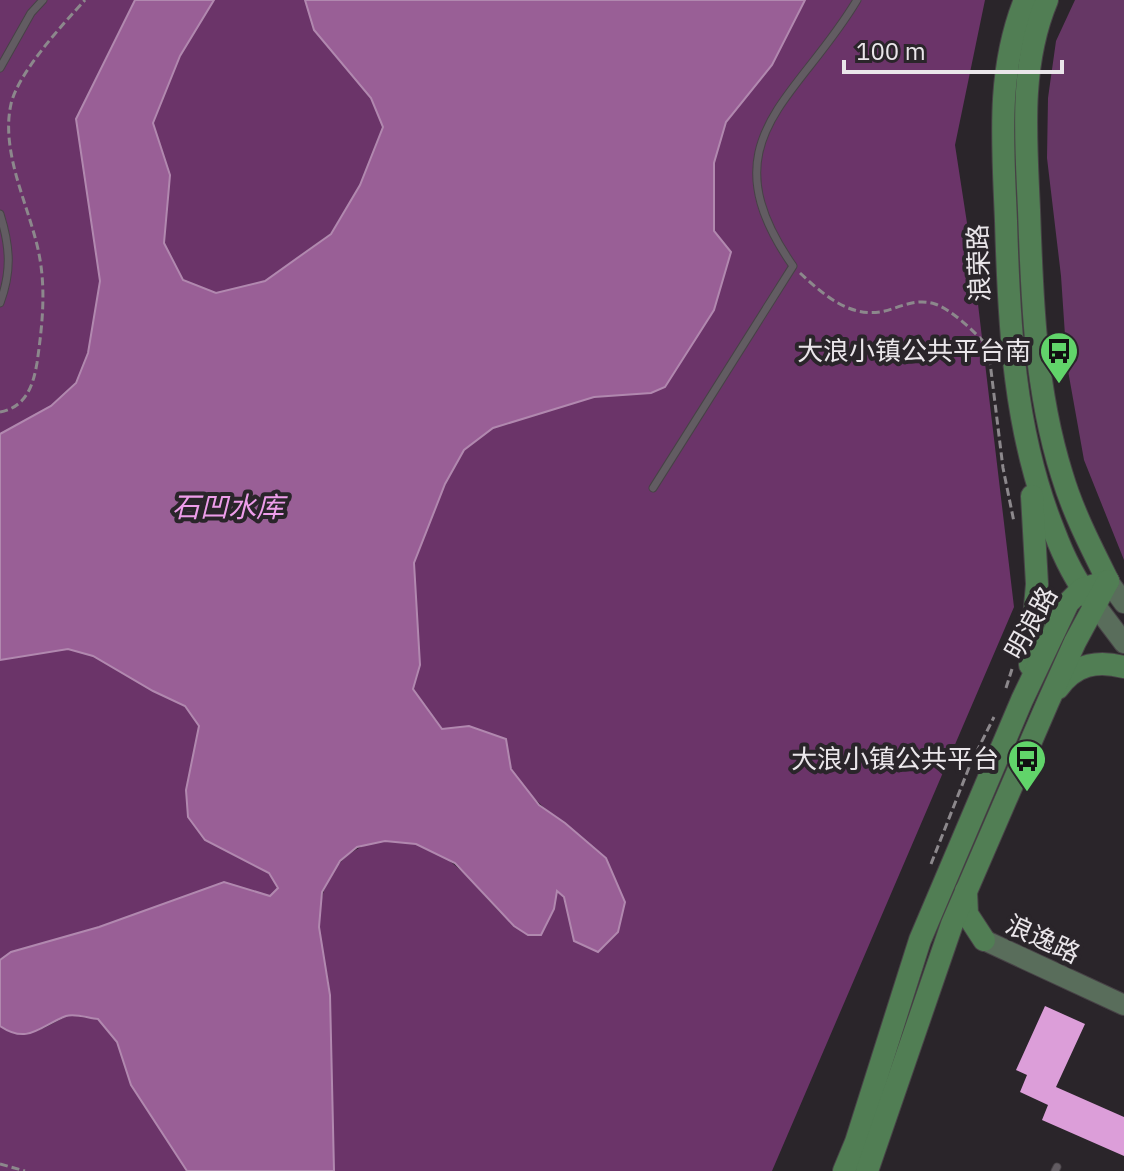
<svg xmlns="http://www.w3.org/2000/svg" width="1124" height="1171" font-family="'IBM Plex Sans','Noto Sans SC',sans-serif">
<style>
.green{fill:#663765}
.forest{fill:#6b3469}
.water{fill:#995f96;stroke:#b188af;stroke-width:2}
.building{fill:#dc9ed9}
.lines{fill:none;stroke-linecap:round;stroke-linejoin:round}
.lane-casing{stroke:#474246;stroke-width:9}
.secondary-casing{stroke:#474246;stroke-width:22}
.primary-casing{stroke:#474246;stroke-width:24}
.path{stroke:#8c888c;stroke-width:3;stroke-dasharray:8 4;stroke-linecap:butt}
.lane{stroke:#625c62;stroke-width:7}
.secondary{stroke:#596d5b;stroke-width:20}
.primary{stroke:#517e54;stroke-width:22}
.labels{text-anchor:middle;stroke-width:8;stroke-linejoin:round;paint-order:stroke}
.street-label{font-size:26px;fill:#eae6ea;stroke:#2a252a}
.poi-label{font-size:26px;fill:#eae6ea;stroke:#2a252a;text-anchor:end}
.water-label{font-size:28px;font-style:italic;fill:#ee9eea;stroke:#2a252a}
</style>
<rect width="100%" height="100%" fill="#2a252a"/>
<!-- green -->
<polygon class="green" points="1075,0 1124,0 1124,560 1084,460 1067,365 1061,276 1047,158 1048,98 1056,41"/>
<!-- forest -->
<g class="forest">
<polygon points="0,0 135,0 76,119 100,281 88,353 76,383 51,406 0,434"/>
<polygon points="214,0 305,0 314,30 371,98 383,127 360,185 331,233 265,281 215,293 183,280 164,243 170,175 153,123 180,56"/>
<path d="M805,0H985L955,145L973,262L1014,607L772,1171H334C331,1114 332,1057 330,1000C330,975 320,951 319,927C317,870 357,828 416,844C467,858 486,910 528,935L557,891L564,897L574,941L606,858C578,834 529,802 512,770C508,762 508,749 506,739L469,726L442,729L413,689L420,664L414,563L445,484L464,450L493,428L594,397L651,393L731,252L714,231V163L726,122L772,65Z"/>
<polygon points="68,649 93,656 153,691 185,706 199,726 205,840 269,873 278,888 270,897 224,882 99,927 11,952 0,960 0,660"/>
<path d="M69,1015L98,1019L117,1042L131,1085L187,1171H0V1026C26,1043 45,1027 69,1015Z"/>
</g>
<!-- water -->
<path class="water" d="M135,0H214L180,56L153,123L170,175L164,243L183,280L216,293L265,281L331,234L360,185L383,127L371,98L314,30L305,0H805L772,65L726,122L714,163V231L731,252L714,310L665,387L651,393L594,397L493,428L464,450L445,484L414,563L420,665L413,689L442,729L469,726L506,739L511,769L539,805L565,823L606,858L625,902L618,932L598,952L574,941L564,897L557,891L554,909L541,935H528L514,926L455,863L416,844L385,841L357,847L340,861L322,892L319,927L330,995L334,1171H187L131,1085L117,1042L98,1019C88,1018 75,1013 66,1016C40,1026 28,1045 0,1026V960L11,952L99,927L224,882L270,896L278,888L269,873L205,840L188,817L186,790L199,726L185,706L153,691L93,656L68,649L0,660V434L51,406L76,383L88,353L100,281L76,119Z"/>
<!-- building -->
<polygon class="building" points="1045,1006 1085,1024 1056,1087 1124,1117 1124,1156 1042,1120 1048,1105 1020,1092 1027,1075 1016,1070"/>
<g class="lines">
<!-- lane casing -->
<g class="lane-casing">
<g id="lane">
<polyline points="0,68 31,13 43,0"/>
<path d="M0,214C10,246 12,271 0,303"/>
<path d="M653,488L793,266C705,140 797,101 857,0"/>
<polyline points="1055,1171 1057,1167"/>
</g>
</g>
<!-- secondary casing -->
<g class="secondary-casing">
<g id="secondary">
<polyline points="1108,581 1124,603"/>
<polyline points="1096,606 1124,643"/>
<polyline points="984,940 1124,1005"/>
</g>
</g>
<!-- primary casing -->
<g class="primary-casing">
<g id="primary">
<path d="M1025,0C996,72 1003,145 1006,221C1009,327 1014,432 1054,531C1063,555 1074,579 1091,600"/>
<path d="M1047,0C1019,67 1026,139 1029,210C1032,299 1035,389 1062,475C1073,512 1091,547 1108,581"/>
<polyline points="1030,665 1037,584 1032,496"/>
<path d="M1058,688C1075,664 1097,660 1124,667"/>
<polyline points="966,891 967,914 984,940"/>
<polyline points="844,1171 856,1142 920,940 1022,700 1068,603 1082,589 1108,581"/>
<polyline points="867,1171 952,924 1048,702 1075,642 1108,581"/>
</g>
</g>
<!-- path -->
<g class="path">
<path d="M800,273C826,297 854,322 892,309C906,304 920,299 935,304C954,311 974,332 988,346L1003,468L1014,522"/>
<path d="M0,412C26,407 33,386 37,363C43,321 47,282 36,241C25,198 1,149 11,104C18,73 63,24 85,0"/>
<polyline points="1006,688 1012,669"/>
<polyline points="931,864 970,765 994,717"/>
<polyline points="0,1164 25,1171"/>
</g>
<!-- lane -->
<use href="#lane" class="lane"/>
<!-- secondary -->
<use href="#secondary" class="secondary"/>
<!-- primary -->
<use href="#primary" class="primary"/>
</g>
<!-- icons -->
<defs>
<g id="bus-pin" transform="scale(2)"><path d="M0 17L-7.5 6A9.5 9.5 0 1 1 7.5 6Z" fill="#61d46a" stroke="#2a252a"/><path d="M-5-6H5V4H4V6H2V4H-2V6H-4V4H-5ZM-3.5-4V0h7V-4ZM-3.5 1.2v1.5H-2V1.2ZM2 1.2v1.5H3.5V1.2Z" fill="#111"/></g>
</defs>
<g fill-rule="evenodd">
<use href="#bus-pin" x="1059" y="351"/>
<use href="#bus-pin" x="1027" y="759"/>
</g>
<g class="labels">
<!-- street labels -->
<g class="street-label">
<text transform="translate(979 263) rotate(-92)" y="9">浪荣路</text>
<text transform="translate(1031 623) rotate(-61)" y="9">明浪路</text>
<text transform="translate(1043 939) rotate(25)" y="9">浪逸路</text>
</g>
<!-- poi labels -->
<g class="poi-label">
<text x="1031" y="360">大浪小镇公共平台南</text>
<text x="999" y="768">大浪小镇公共平台</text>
</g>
<!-- water labels -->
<g class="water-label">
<text x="228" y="517">石凹水库</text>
</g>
</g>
<!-- scale -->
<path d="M844 60v12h218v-12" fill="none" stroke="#eae6ea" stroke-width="4"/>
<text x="856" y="60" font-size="24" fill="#eae6ea" stroke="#2a252a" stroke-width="6" paint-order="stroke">100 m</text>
</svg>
